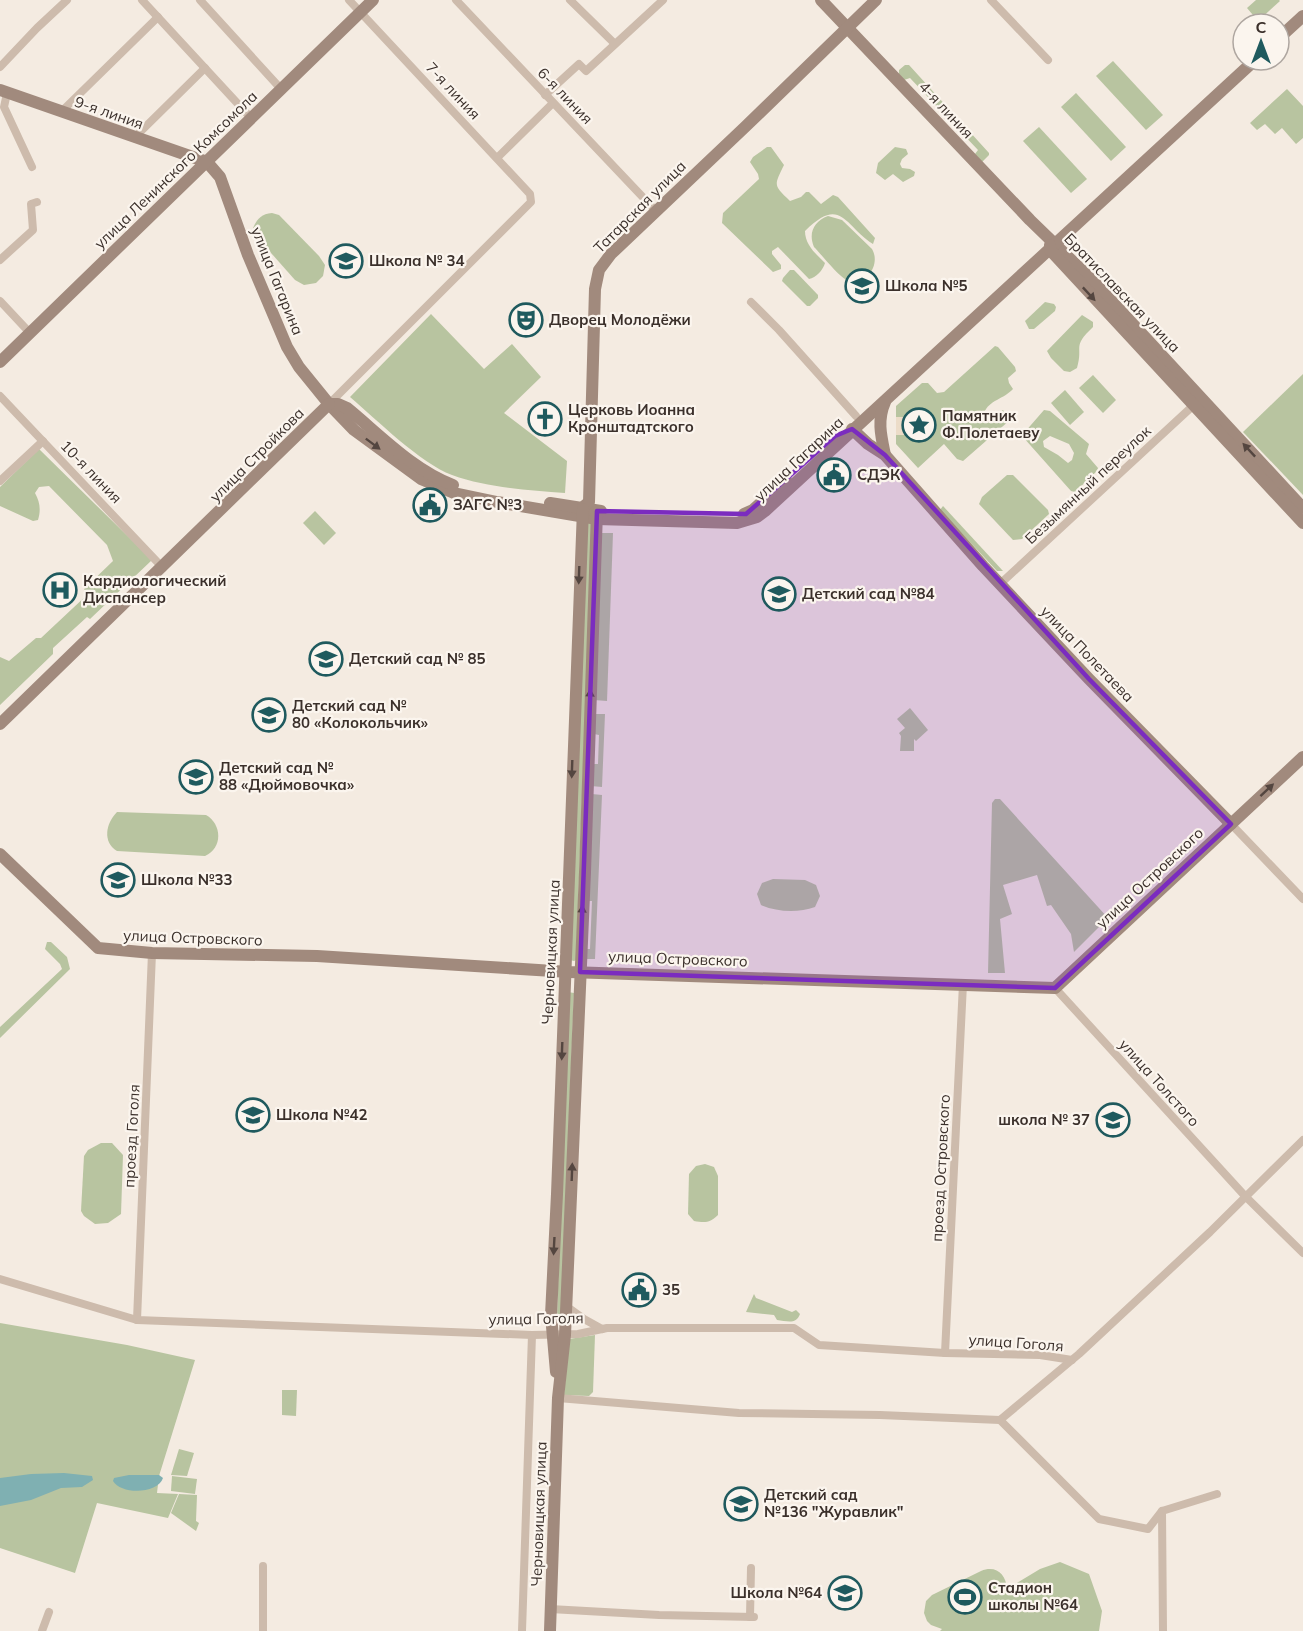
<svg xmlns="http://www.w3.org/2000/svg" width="1303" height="1631" font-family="Mulish,sans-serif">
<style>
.green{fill:#b8c4a0;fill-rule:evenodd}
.plaza{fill:#ecdcc8}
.water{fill:#7fb0b2}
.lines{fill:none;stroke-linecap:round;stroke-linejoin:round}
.street{stroke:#cdbbac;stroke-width:8}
.secondary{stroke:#a18a7d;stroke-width:12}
.oneway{fill:#544640}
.marked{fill:#7b2cbf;fill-opacity:0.2;stroke:#7b2cbf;stroke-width:4.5;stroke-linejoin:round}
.labels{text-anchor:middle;stroke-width:4.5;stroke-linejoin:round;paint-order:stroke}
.street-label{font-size:15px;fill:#3b302b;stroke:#fbf5ee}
.poi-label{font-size:15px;font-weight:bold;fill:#3b302b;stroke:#fbf5ee;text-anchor:start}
</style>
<rect width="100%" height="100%" fill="#f4ebe1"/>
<!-- green -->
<g class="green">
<polygon points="1256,0 1279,0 1280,1 1258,21 1247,8"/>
<polygon points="1113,61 1163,115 1146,130 1096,76"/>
<polygon points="905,65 909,65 989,153 989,155 982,162 975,154 978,150 910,78 904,80 899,74 899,70"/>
<polygon points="1287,89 1303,106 1303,138 1296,144 1282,128 1275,134 1265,124 1257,130 1250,123"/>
<polygon points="1076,93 1126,147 1111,161 1061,107"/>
<polygon points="1039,127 1087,179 1071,193 1023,141"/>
<path d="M767,147H771L784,165C774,186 773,185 790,201L801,197L806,192H809L821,204L833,195L838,197L875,238L873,244C844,225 841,195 805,231C805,245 816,254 825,263C823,270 816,278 809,279L778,247L772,251V254L781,265V269L773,272L722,223L723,213L759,179L758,174L750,162L753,157Z"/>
<polygon points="895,147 906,149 908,154 902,159 900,164 902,168 910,169 915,172 914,176 903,182 893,174 885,180 876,173 878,163"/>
<path d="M272,213L279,215L319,256L325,265L323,276L316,283L304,285L295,280L256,236L253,228C257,219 261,214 272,213Z"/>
<path d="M828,216L842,220L872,249C881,264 867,287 847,280C838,276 822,255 814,247C808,233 814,221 828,216Z"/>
<polygon points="790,270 794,270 818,295 818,298 810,306 807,306 782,281 783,278"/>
<polygon points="1045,302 1054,304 1056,307 1055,311 1034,329 1029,329 1025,321"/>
<path d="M431,314L484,369L512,344L541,377L504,413L567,461L565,493C528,490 488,488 452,475C420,463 377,420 350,397Z"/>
<path d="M1082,315L1093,322V327C1071,348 1084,345 1077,368L1070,372L1064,371L1051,358L1047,351Z"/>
<path d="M995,346L998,347L1015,367L1016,371L1008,378L1009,383L1013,389C1004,399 989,400 984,413L986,418L993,417L1003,410L1010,420L963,461L957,459L944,444L918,468L896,444V435H922V417H896V406L922,383H928L937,393L944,392Z"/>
<polygon points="1303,374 1303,495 1243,432"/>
<polygon points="1093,375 1116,400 1103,413 1079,388"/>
<polygon points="1065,390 1084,412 1070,425 1051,403"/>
<path d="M1044,410L1050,411L1089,444L1086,454L1098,468L1097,471L1075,492L1071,491L1023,437L1024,433ZM1050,436L1069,444L1074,453L1072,460L1068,463L1058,455L1044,447L1043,441Z"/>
<path d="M39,449L152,560L90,619L87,617L53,648V654L0,705V657L9,661L36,638H41L88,594L84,589L113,561L107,545L49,486L39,487L35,493C40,502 41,510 38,520L33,521L0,506V487Z"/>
<polygon points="1007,475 1013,475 1048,510 1049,514 1022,539 1013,540 979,504 982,497"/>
<polygon points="943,506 1003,571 997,571 940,510"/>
<polygon points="315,511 336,533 324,545 303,523"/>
<polygon points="587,522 592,523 576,960 574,961 570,960"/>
<polygon points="601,533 613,533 607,701 594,700"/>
<polygon points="910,708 928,730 916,741 914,739 914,751 900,751 901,736 899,733 905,728 897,719"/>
<polygon points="595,714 605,714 602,787 591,786 592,764 598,764 599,735 594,734"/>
<polygon points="592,794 602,795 595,959 585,959 585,949 590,949 592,901 587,901"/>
<polygon points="995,799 1000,799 1108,918 1074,952 1071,934 1051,905 1047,906 1037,875 1003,885 1012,914 1000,919 1005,973 988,973 992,803"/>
<path d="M117,812L206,815C222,824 223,848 205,856L117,851C102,842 106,823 117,812Z"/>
<path d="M773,879L805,880L816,885L820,896L815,907C798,913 777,912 761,905L757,894L762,883Z"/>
<polygon points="47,942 51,942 67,957 70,969 0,1038 0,1027 62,969 60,964 45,949"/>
<polygon points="568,992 574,993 561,1315 557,1317"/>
<polygon points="101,1143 112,1143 123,1155 121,1214 108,1223 95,1224 84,1216 81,1211 84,1156 88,1150"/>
<path d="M705,1164L714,1167L718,1176V1215C710,1223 705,1223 694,1221L688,1214L689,1174L696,1166Z"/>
<path d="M754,1294L756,1298L792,1312L796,1310L800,1314C796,1325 787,1321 777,1320L774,1315L746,1312Z"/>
<polygon points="0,1323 127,1345 195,1360 159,1476 157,1493 178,1494 168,1518 97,1503 75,1573 0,1548"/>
<polygon points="595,1335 593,1392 589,1396 564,1395 569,1339"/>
<polygon points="282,1390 297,1390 296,1416 282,1415"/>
<polygon points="179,1449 194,1453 187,1476 171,1475"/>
<polygon points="172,1476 197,1479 195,1494 171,1491"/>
<polygon points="179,1494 197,1495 196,1521 199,1523 196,1531 171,1513"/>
<path d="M1060,1562L1089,1574L1102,1611L1099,1631H940L942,1629L931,1625L927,1621L924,1613L926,1601L932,1595L981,1571C996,1565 1006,1574 1007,1589L1040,1569Z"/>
</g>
<!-- plaza -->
<rect class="plaza" x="896" y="417" width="26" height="18"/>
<!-- water -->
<g class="water">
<polygon points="64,1473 92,1476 93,1480 82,1487 61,1488 31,1500 0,1506 0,1478 31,1474"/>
<path d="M129,1475H159L163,1478C158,1494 121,1495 113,1481L114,1478Z"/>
</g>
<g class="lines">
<!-- street -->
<g class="street">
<polyline points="142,0 251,118"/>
<polyline points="200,0 281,89"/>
<polyline points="456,0 655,210"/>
<polyline points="570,0 615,44"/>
<polyline points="991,0 1048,60"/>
<polyline points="0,67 37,28 67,0"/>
<polyline points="7,93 4,107 32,167"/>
<polyline points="545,95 579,64 586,71 663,0"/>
<polyline points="61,112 158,17"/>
<polyline points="134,138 205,68"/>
<polyline points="497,158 553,103"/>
<polyline points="0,260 33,230 31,204 37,202"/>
<polyline points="0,301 30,333"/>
<polyline points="751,302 779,330 856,416"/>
<polyline points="0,396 163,568"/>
<polyline points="329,404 531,202 530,194 349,0"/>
<polyline points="0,481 43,441"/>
<polyline points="1000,584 1196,403"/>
<polyline points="1231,824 1303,899"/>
<polyline points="1055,988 1245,1196 1303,1253"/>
<polyline points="0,1279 137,1320 532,1335 578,1334 607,1328 794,1328 819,1345 945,1353 1040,1355 1072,1360"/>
<polyline points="566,1306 584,1319 602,1329"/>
<polyline points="137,1320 152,953"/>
<polyline points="945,1353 963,984"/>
<polyline points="558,1398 739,1413 880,1415 1000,1420 1079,1354 1210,1232 1303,1140"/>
<polyline points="1000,1420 1099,1519 1148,1529 1162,1511"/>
<polyline points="263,1566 263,1631"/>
<polyline points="550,1609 659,1615 754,1617"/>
<polyline points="750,1617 751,1568"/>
<polyline points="42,1631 49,1612"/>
<polyline points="522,1631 532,1335"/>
<polyline points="1163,1631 1162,1511 1217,1494"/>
</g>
<!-- secondary -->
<g class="secondary">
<polyline points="821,0 1030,220 1094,282 1303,508"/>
<polyline points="1279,38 1303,16"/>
<polyline points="0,90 207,162 220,177 248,255 287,347 299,367 329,404 354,430 421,479 454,493 497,502 597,519 737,523 757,517 765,511 1255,60"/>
<polyline points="1050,245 1050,250 1303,523"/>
<polyline points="0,362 373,0"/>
<path d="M329,404H338L347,408C380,435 413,470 453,485"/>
<polyline points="852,429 868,444 885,455 983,566 1089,679 1231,824"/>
<path d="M885,455C881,436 877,420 885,402"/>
<polyline points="550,503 601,511"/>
<polyline points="583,507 589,502 595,289 599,270 611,254 745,127 876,0"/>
<polyline points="744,514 753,510 786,480"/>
<polyline points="0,724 329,404"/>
<polyline points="0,854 98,948 152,953 317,956 569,972 1055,988 1303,757"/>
<polyline points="556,1372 551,1315 557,1194 583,509"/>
<polyline points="550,1631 558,1398 565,1335 585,872 597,511"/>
</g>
</g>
<!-- one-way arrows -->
<defs><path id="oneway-solid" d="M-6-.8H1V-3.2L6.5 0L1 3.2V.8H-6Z" transform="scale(1.5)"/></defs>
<g class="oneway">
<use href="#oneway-solid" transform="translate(1089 294) rotate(47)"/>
<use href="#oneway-solid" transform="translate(373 444) rotate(37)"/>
<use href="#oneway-solid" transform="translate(1249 450) rotate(-133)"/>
<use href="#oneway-solid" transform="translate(579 575) rotate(92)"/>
<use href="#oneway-solid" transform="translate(590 698) rotate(-88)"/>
<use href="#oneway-solid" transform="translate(572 769) rotate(92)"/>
<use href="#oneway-solid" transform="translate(1267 790) rotate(-43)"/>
<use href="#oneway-solid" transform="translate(582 914) rotate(-87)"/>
<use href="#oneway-solid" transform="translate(562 1051) rotate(92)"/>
<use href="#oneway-solid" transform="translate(572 1172) rotate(-88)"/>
<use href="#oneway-solid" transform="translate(554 1246) rotate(93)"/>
</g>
<!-- marked area -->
<path class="marked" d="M852,429L885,455L1089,679L1231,824L1055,988L580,972L597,511L746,514L835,436Z"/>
<!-- icons -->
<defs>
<g id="school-ring" transform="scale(1.725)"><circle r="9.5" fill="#fbf5ee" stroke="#1f5a5e" stroke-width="1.5"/><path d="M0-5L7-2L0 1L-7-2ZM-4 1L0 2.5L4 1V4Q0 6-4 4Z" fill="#1f5a5e"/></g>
<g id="theatre-ring" transform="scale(1.725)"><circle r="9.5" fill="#fbf5ee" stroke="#1f5a5e" stroke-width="1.5"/><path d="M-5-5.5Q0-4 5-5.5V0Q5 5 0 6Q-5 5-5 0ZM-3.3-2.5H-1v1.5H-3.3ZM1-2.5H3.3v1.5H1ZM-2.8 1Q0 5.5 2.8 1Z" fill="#1f5a5e"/></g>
<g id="church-ring" transform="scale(1.725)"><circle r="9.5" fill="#fbf5ee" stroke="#1f5a5e" stroke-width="1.5"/><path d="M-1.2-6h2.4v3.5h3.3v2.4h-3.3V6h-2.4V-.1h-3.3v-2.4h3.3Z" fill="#1f5a5e"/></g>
<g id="sight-ring" transform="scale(1.725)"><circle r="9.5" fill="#fbf5ee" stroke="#1f5a5e" stroke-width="1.5"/><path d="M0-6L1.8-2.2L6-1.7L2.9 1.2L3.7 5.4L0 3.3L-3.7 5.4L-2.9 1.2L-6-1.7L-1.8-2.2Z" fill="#1f5a5e"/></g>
<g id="civic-ring" transform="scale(1.725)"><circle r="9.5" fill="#fbf5ee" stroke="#1f5a5e" stroke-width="1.5"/><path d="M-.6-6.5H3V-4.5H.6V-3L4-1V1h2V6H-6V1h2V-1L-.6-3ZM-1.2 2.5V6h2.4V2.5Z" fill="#1f5a5e"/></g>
<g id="hospital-ring" transform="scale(1.725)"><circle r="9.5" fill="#fbf5ee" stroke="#1f5a5e" stroke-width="1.5"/><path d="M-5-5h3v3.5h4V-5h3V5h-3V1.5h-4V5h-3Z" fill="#1f5a5e"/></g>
<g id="stadium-ring" transform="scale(1.725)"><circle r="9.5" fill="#fbf5ee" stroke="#1f5a5e" stroke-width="1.5"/><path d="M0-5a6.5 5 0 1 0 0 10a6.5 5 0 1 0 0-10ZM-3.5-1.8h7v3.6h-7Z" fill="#1f5a5e"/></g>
</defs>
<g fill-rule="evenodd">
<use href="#school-ring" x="346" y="261"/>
<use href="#school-ring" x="862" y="286"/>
<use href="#theatre-ring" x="526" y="320"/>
<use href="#church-ring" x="545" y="419"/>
<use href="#sight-ring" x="919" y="425"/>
<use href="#civic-ring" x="834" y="475"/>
<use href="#civic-ring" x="430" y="505"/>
<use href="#hospital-ring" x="60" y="590"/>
<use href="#school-ring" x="779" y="594"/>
<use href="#school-ring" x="326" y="659"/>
<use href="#school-ring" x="269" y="715"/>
<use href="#school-ring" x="196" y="777"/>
<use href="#school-ring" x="118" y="880"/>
<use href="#school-ring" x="253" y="1115"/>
<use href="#school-ring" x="1113" y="1120"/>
<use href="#civic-ring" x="639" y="1290"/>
<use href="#school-ring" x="741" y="1504"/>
<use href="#school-ring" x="845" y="1593"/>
<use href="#stadium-ring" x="965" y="1597"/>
</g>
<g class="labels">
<!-- street labels -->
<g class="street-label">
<text transform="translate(453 91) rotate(47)" y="5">7-я линия</text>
<text transform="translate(565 96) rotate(46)" y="5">6-я линия</text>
<text transform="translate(946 110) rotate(47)" y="5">4-я линия</text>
<text transform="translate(109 113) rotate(19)" y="5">9-я линия</text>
<text transform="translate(176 170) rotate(-44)" y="5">улица Ленинского Комсомола</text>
<text transform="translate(640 207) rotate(-45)" y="5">Татарская улица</text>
<text transform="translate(277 281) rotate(68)" y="5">улица Гагарина</text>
<text transform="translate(1122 293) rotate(46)" y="5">Братиславская улица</text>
<text transform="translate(257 455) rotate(-45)" y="5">улица Стройкова</text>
<text transform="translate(799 459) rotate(-43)" y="5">улица Гагарина</text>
<text transform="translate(91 472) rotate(46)" y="5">10-я линия</text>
<text transform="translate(1088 485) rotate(-43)" y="5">Безымянный переулок</text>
<text transform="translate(1087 654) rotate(46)" y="5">улица Полетаева</text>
<text transform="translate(1150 878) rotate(-43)" y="5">улица Островского</text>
<text transform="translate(193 938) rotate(2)" y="5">улица Островского</text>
<text transform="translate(551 952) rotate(-87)" y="5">Черновицкая улица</text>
<text transform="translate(678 959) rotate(2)" y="5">улица Островского</text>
<text transform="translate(1159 1083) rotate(48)" y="5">улица Толстого</text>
<text transform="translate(132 1136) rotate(-87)" y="5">проезд Гоголя</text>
<text transform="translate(941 1168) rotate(-87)" y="5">проезд Островского</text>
<text transform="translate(536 1319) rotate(-1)" y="5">улица Гоголя</text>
<text transform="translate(1016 1343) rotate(4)" y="5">улица Гоголя</text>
<text transform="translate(539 1514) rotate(-88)" y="5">Черновицкая улица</text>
</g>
<!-- poi labels -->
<g class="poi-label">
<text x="369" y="266">Школа № 34</text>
<text x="885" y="291">Школа №5</text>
<text x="549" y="325">Дворец Молодёжи</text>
<text x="568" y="415">Церковь Иоанна<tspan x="568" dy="17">Кронштадтского</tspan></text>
<text x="942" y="421">Памятник<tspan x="942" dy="17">Ф.Полетаеву</tspan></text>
<text x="857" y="480">СДЭК</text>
<text x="453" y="510">ЗАГС №3</text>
<text x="83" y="586">Кардиологический<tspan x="83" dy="17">Диспансер</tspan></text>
<text x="802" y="599">Детский сад №84</text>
<text x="349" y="664">Детский сад № 85</text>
<text x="292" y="711">Детский сад №<tspan x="292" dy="17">80 «Колокольчик»</tspan></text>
<text x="219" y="773">Детский сад №<tspan x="219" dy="17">88 «Дюймовочка»</tspan></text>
<text x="141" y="885">Школа №33</text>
<text x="276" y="1120">Школа №42</text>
<text x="1090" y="1125" text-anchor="end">школа № 37</text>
<text x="662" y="1295">35</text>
<text x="764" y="1500">Детский сад<tspan x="764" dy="17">№136 "Журавлик"</tspan></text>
<text x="988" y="1593">Стадион<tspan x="988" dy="17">школы №64</tspan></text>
<text x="822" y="1598" text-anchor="end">Школа №64</text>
</g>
</g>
<!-- north arrow -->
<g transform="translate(1261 42)"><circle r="28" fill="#fbf5ee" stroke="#aea6a0" stroke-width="1.5"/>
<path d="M0-4.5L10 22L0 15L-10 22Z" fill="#1f5a5e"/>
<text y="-9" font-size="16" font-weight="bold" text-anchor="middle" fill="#3b302b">С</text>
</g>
</svg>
